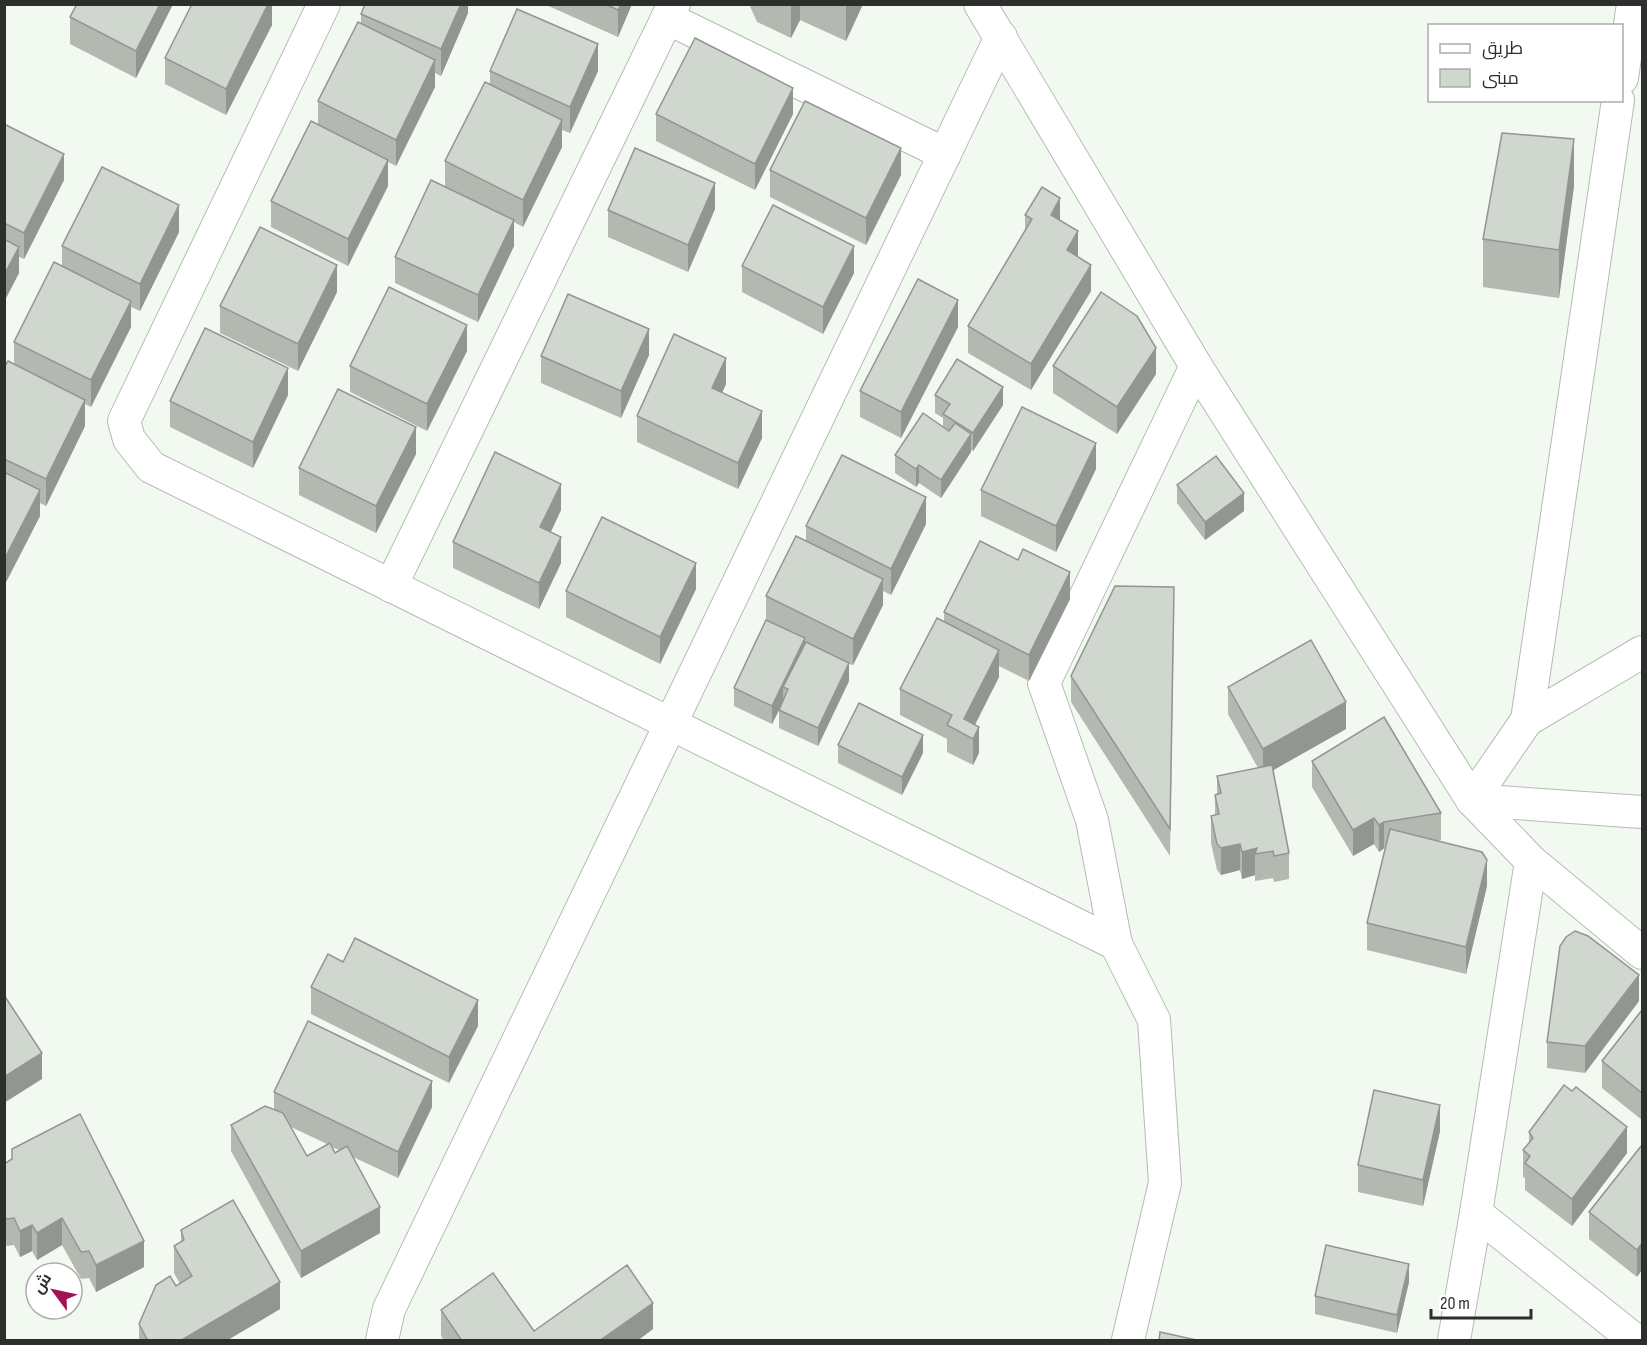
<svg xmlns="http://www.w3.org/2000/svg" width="1647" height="1345" font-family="'Sofia Sans Condensed',Cairo,sans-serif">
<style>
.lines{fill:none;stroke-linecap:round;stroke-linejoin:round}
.minor-casing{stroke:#b5bcb4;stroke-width:34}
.minor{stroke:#fff;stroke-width:32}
.wall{fill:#b3b9b1;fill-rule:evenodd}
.shaded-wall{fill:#929690}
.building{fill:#d0d7ce;stroke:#929690;stroke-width:1.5}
</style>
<rect width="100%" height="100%" fill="#f2f9f1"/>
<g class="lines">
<!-- minor casing -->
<g class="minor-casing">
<g id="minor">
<polyline points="324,4 124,421 129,439 151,467 1116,944"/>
<polyline points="980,4 1196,366 1472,800 1531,861 1642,953"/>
<polyline points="667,18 945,154"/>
<polyline points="1622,78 1633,4"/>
<polyline points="391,586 674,4"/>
<polyline points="1527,720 1618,100"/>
<polyline points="1472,800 1527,720 1642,652"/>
<polyline points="1472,800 1642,812"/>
<polyline points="1476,1213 1635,1340"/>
<polyline points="382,1340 389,1309 1001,37"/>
<polyline points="1128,1340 1165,1183 1154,1020 1116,944 1092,820 1044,683 1196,366"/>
<polyline points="1454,1340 1476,1213 1531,861"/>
</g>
</g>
<!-- minor -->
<use href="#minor" class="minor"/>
</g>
<!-- wall -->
<g class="wall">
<polygon points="77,4 173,4 136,78 70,44 70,17"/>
<polygon points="272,4 272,25 226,115 165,84 165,58"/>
<polygon points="468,4 468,13 441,76 435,73 435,87 396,166 388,162 388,186 348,266 271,227 271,201 318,125 318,101 361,23 361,14"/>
<polygon points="544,4 632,4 618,37"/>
<polygon points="749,4 863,4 846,41 800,20 791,38 757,22"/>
<polygon points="490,71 598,71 570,133 562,130 562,147 523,227 514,222 514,246 478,322 395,283 395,257 445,187 445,161 490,84"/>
<polygon points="656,114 793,114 755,190 656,141"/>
<polygon points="4,124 64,180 24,259 19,257 19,273 4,302"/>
<polygon points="770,170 901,175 866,245 770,197"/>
<polygon points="1574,186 1559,298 1483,287 1483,239"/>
<polygon points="715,209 688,272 608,237 608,210"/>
<polygon points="1025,215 1060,221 1078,257 1091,291 1031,390 968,353 968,326 1025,231"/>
<polygon points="179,232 140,311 131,307 131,327 91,407 85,404 85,426 46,506 40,503 40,516 4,586 4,368 14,364 14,342 62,267 62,246"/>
<polygon points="742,266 854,273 823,334 742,292"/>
<polygon points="337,292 298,371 220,333 220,306"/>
<polygon points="958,327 901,438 860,417 860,391"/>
<polygon points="467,351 427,431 350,392 350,366"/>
<polygon points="649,355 621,418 541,383 541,356"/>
<polygon points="1053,366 1156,374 1117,434 1053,393"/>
<polygon points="726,384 722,393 762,438 738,489 637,442 637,416"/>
<polygon points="288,395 253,468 170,427 170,401"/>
<polygon points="935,395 1003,405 973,451 971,450 971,452 941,498 919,483 916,487 895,473 895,455 943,427 943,418 935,413"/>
<polygon points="416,454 376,533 299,495 299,468"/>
<polygon points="1096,469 1056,552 981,516 981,490"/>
<polygon points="1177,485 1244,511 1205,540 1177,503"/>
<polygon points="561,510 551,532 561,563 539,609 453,568 453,542"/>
<polygon points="926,524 891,595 883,591 883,605 853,665 849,664 849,681 818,746 779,728 779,711 772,724 734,706 734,688 766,621 766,596 806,541 806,526"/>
<polygon points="696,589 660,664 566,617 566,591"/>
<polygon points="1070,599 1029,681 999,666 999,677 975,725 979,753 973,765 947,752 947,739 900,715 900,689 944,622 944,612"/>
<polygon points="1174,614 1170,856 1071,702 1071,676"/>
<polygon points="1228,687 1346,729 1273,770 1289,853 1289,879 1274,882 1273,878 1255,881 1255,875 1242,879 1240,870 1221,875 1217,870 1211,843 1211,816 1215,815 1215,795 1217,794 1217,776 1258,768 1228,714"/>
<polygon points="838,745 923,753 902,795 838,763"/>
<polygon points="1312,761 1441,813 1441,840 1435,841 1487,886 1466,974 1367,950 1367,923 1385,848 1379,852 1374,844 1353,856 1312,787"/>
<polygon points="343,962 478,1026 449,1083 311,1014 311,987"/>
<polygon points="1639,1001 1585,1073 1547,1068 1547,1042"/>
<polygon points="1642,1010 1642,1120 1602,1088 1602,1061"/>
<path d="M274,1092L432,1107L398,1178L353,1157L380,1233L301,1278L231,1151V1125L274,1110ZM291,1127L327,1144L307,1156ZM332,1147L339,1150L335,1153Z"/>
<polygon points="1440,1131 1423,1206 1358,1192 1358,1165"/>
<polygon points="1529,1132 1627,1153 1572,1226 1525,1190 1525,1178 1523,1177 1523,1150 1529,1143"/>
<polygon points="1642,1145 1637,1277 1589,1239 1589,1212"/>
<polygon points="4,1164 144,1267 96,1292 89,1278 81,1279 62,1245 37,1260 32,1251 20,1257 14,1245 7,1246 4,1242"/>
<polygon points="181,1230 280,1309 226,1341 139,1341 139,1324 176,1286 180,1284 174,1273 174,1246 181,1242"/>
<polygon points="1409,1282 1397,1333 1315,1314 1315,1296"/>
<polygon points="441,1310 534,1331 653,1329 637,1341 444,1341 441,1336"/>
</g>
<!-- shaded-wall -->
<g class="shaded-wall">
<polygon points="160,4 173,4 136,78 136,51"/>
<polygon points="268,4 272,4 272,25 226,115 226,89"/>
<polygon points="461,4 468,4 468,13 441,76 441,49"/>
<polygon points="621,4 632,4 618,37 618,10"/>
<polygon points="791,4 800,4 800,20 791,38"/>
<polygon points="847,4 863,4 846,41 846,7"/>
<polygon points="598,44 598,71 570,133 570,107"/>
<polygon points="435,60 435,87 396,166 396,140"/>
<polygon points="793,88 793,114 755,190 755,164"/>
<polygon points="562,120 562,147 523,227 523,200"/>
<polygon points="1574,139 1574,186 1559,298 1559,250"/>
<polygon points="901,148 901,175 866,245 866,218"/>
<polygon points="64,154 64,180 24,259 24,233"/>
<polygon points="388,160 388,186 348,266 348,239"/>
<polygon points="715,183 715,209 688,272 688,245"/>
<polygon points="1060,198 1060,224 1051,215"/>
<polygon points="179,205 179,232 140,311 140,284"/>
<polygon points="514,220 514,246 478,322 478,295"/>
<polygon points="1078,231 1078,257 1067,250"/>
<polygon points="854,246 854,273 823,334 823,307"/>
<polygon points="19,247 19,273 4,302 4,275"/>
<polygon points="337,265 337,292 298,371 298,344"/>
<polygon points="1091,265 1091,291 1031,390 1031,364"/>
<polygon points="958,300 958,327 901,438 901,412"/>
<polygon points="131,301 131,327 91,407 91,380"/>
<polygon points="467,325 467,351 427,431 427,404"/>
<polygon points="649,329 649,355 621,418 621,391"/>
<polygon points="1156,348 1156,374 1117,434 1117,407"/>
<polygon points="726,358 726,384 712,415 712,388"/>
<polygon points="288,368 288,395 253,468 253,442"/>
<polygon points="1003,387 1003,405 973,451 973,433"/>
<polygon points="85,400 85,426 46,506 46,479"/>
<polygon points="762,411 762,438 738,489 738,463"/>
<polygon points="416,427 416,454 376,533 376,506"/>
<polygon points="971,434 971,452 941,498 941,480"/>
<polygon points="1096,443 1096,469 1056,552 1056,526"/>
<polygon points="919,465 919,483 916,487 916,469"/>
<polygon points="561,484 561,510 540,554 540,527"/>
<polygon points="40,490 40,516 4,586 4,560"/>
<polygon points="1244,493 1244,511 1205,540 1205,522"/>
<polygon points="926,497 926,524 891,595 891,569"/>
<polygon points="561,537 561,563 539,609 539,583"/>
<polygon points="696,563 696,589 660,664 660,637"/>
<polygon points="1070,572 1070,599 1029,681 1029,655"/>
<polygon points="883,579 883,605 853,665 853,639"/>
<polygon points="805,638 805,656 788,689 783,687 783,701 772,724 772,706"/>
<polygon points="999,650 999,677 969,736 964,719"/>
<polygon points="849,663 849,681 818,746 818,728"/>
<polygon points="1346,702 1346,729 1263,776 1263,749"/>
<polygon points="979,727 979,753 973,765 973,739"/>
<polygon points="923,735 923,753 902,795 902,777"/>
<polygon points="4,757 6,757 6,783 4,784"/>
<polygon points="1374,818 1374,844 1353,856 1353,830"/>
<polygon points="1384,822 1384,848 1379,852 1379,825"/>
<polygon points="1240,844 1240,870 1221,875 1221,848"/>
<polygon points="1257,848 1255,854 1255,875 1242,879 1242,852"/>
<polygon points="1487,860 1487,886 1466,974 1466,947"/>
<polygon points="1639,975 1639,1001 1585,1073 1585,1046"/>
<polygon points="478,1000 478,1026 449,1083 449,1057"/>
<polygon points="42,1053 42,1079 4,1103 4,1077"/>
<polygon points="432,1081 432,1107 398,1178 398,1152"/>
<polygon points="1440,1105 1440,1131 1423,1206 1423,1180"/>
<polygon points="1627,1127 1627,1153 1572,1226 1572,1199"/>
<polygon points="380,1207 380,1233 301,1278 301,1251"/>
<polygon points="62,1218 62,1245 37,1260 37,1233"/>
<polygon points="32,1225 32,1251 20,1257 20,1231"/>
<polygon points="144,1241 144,1267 96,1292 96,1265"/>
<polygon points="1642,1243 1642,1270 1637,1277 1637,1250"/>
<polygon points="1409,1264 1409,1282 1397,1333 1397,1315"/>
<polygon points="280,1282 280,1309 226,1341 180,1341"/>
<polygon points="653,1303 653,1329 637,1341 599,1341"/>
</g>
<!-- building -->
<g class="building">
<polygon points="77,4 160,4 136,51 70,17"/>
<polygon points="192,4 268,4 226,89 165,58"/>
<polygon points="365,4 461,4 441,49 361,14"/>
<polygon points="605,4 621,4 618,10"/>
<polygon points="517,9 598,44 570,107 490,71"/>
<polygon points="358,22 435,60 396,140 318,101"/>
<polygon points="695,38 793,88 755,164 656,114"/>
<polygon points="485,82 562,120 523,200 445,161"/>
<polygon points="805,101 901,148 866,218 770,170"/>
<polygon points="311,121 388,160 348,239 271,201"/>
<polygon points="4,124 64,154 24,233 4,223"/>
<polygon points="1502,133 1574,139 1559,250 1483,239"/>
<polygon points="635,148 715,183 688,245 608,210"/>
<polygon points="102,167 179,205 140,284 62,246"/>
<polygon points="431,180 514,220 478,295 395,257"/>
<polygon points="1042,187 1060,198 1051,215 1078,231 1067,250 1091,265 1031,364 968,326 1032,219 1025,215"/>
<polygon points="773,205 854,246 823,307 742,266"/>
<polygon points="260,227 337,265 298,344 220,306"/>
<polygon points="4,239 19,247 4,275"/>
<polygon points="54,262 131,301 91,380 14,342"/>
<polygon points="918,279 958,300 901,412 860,391"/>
<polygon points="389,287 467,325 427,404 350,366"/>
<polygon points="1101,292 1137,316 1156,348 1117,407 1053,366"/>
<polygon points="568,294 649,329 621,391 541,356"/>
<polygon points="205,328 288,368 253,442 170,401"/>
<polygon points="674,334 726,358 712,388 762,411 738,463 637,416"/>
<polygon points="957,359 1003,387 973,433 943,414 950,404 935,395"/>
<polygon points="8,361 85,400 46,479 4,459 4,368"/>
<polygon points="338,389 416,427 376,506 299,468"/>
<polygon points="1022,407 1096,443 1056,526 981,490"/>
<polygon points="923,413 949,431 955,423 971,434 941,480 919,465 916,469 895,455"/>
<polygon points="495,452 561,484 540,527 561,537 539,583 453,542"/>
<polygon points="842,455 926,497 891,569 806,526"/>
<polygon points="1216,456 1244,493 1205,522 1177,485"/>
<polygon points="4,472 40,490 4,560"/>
<polygon points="602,517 696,563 660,637 566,591"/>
<polygon points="796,536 883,579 853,639 766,596"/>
<polygon points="980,541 1018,560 1023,549 1070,572 1029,655 944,612"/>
<polygon points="1115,586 1174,587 1170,829 1071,676"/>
<polygon points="937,618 999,650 964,719 979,727 973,739 947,725 952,715 900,689"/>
<polygon points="766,620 805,638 772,706 734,688"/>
<polygon points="1311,640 1346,702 1263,749 1228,687"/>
<polygon points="806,642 849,663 818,728 779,710 788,689 783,687"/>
<polygon points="859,703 923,735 902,777 838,745"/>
<polygon points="1384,717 1441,813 1384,822 1379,825 1374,818 1353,830 1312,761"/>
<polygon points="1272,765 1289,853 1274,856 1273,851 1255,854 1257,848 1242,852 1240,844 1221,848 1217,844 1211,816 1219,814 1215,795 1221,793 1217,776"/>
<polygon points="1390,829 1482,852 1487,860 1466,947 1367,923"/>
<polygon points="1575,931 1588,936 1639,975 1585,1046 1547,1042 1560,946 1566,937"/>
<polygon points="355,938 478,1000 449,1057 311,987 328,954 343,962"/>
<polygon points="4,995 42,1053 4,1077"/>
<polygon points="1642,1010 1642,1093 1602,1061"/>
<polygon points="308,1021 432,1081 398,1152 274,1092"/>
<polygon points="1564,1085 1572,1091 1576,1087 1627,1127 1572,1199 1525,1163 1530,1156 1523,1150 1533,1138 1529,1132"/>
<polygon points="1374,1090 1440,1105 1423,1180 1358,1165"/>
<polygon points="265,1106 283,1113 307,1156 330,1143 335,1153 347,1146 380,1207 301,1251 231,1125"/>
<polygon points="80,1114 144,1241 96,1265 89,1251 81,1252 62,1218 37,1233 32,1225 20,1231 14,1218 7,1219 4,1216 4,1164 12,1159 12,1149"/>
<polygon points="1642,1145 1642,1243 1637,1250 1589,1212"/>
<polygon points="233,1200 280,1282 180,1341 148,1341 139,1324 156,1285 170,1276 176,1286 192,1276 174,1246 184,1240 181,1230"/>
<polygon points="1326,1245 1409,1264 1397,1315 1315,1296"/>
<polygon points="627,1265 653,1303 599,1341 462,1341 441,1310 493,1273 534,1331"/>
<polygon points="1160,1332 1201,1341 1159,1341"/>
</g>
<!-- border -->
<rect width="1647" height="1345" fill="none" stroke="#2c2f2c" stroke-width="12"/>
<!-- legend -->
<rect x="1428" y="24" width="195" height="78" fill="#ffffff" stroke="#abacab" stroke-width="1.5"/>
<rect x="1440" y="44" width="30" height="9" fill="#ffffff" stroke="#abacab" stroke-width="1.5"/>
<text x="1482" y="54" font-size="18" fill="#2c2f2c">طريق</text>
<rect x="1440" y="69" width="30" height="18" fill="#d0d7ce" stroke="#abacab" stroke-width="1.5"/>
<text x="1482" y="84" font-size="18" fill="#2c2f2c">مبنى</text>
<!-- north arrow -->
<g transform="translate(54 1291) rotate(303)"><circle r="28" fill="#ffffff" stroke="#abacab" stroke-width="1.5"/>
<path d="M0-4.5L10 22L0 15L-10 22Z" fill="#a31154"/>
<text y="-9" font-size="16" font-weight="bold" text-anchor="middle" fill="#2c2f2c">ش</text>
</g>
<!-- scale -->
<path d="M1431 1309v9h100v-9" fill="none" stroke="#2c2f2c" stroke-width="3"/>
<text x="1440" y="1309" font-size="18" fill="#2c2f2c" stroke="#ffffff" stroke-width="4.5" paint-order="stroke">20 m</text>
</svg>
